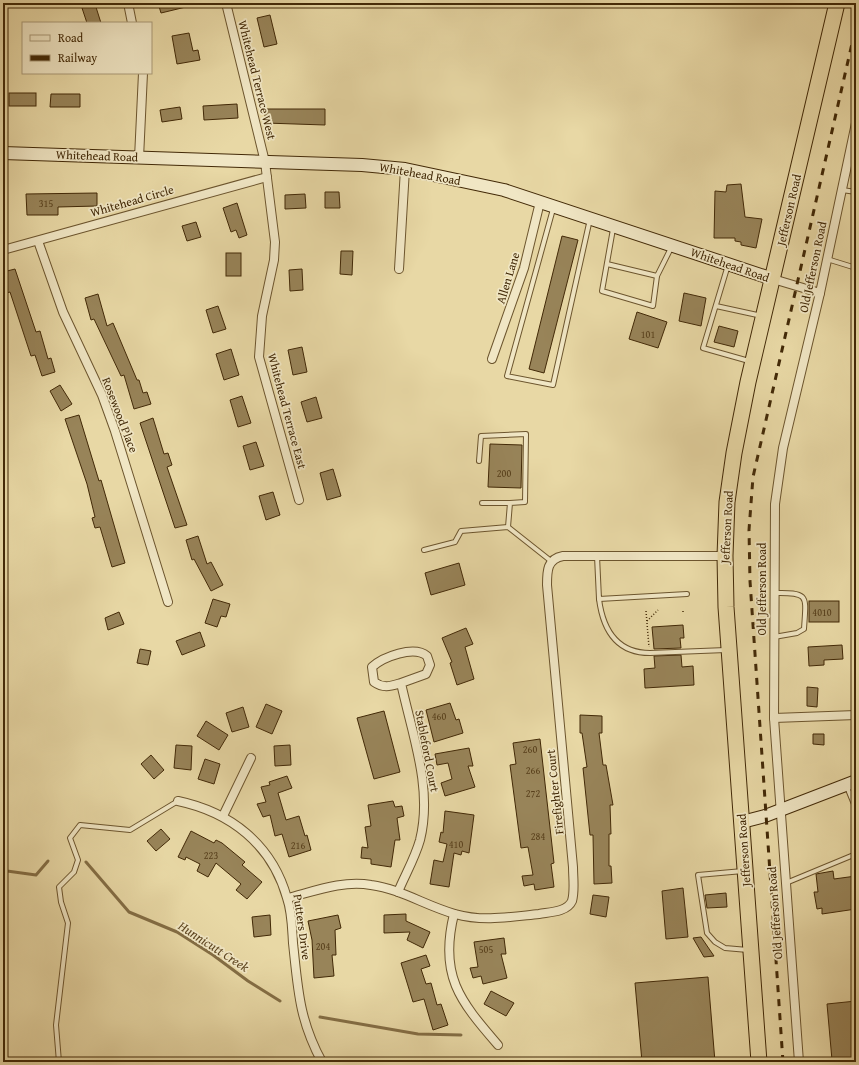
<svg xmlns="http://www.w3.org/2000/svg" width="859" height="1065" font-family="'Gentium Book Plus',serif">
<style>
.lines{fill:none;stroke-linecap:round;stroke-linejoin:round}
.stream{stroke:#846e45;stroke-width:3}
.building{fill:#988459;stroke:#422907}
.lane-casing{stroke:#6c552e;stroke-width:6}
.street-casing{stroke:#6c552e;stroke-width:10}
.secondary-casing{stroke:#422907;stroke-width:14}
.highway-casing{stroke:#422907;stroke-width:17}
.path{stroke:#422907;stroke-width:1.5;stroke-dasharray:1 2;stroke-linecap:butt}
.lane{stroke:#f0e6c4;stroke-width:4}
.street{stroke:#f0e6c4;stroke-width:8}
.secondary{stroke:#f0e6c4;stroke-width:12}
.highway{stroke:#e8d8a5;stroke-width:15}
.rail{stroke:#422907;stroke-width:3;stroke-dasharray:7 7;stroke-linecap:butt}
.labels{text-anchor:middle;stroke-width:3.5;stroke-linejoin:round;paint-order:stroke}
.number-label{font-size:10px;fill:#58401c}
.street-label{font-size:12px;fill:#422907;stroke:#f0e6c4}
.water-label{font-size:13px;font-style:italic;fill:#5e4621;stroke:#f0e6c4}
</style>
<rect width="100%" height="100%" fill="#e8d8a5"/>
<filter id="stains"><feTurbulence type="fractalNoise" baseFrequency=".005" numOctaves="4"/><feColorMatrix values="0 0 0 0 .2 0 0 0 0 .09 0 0 0 0 .02 0 0 0 .5 -.17"/></filter>
<radialGradient id="worn" r=".72"><stop offset=".6" stop-color="#630" stop-opacity="0"/><stop offset="1" stop-color="#630" stop-opacity=".3"/></radialGradient>
<g class="lines">
<!-- stream -->
<g class="stream">
<polyline points="86,862 129,912 177,932 213,955 248,981 280,1001"/>
<polyline points="3,868 7,871 36,875 48,861"/>
<polyline points="320,1017 418,1034 461,1035"/>
</g>
</g>
<!-- building -->
<g class="building">
<polygon points="158,3 189,3 190,6 161,13"/>
<polygon points="95,4 101,23 87,23 82,8"/>
<polygon points="270,15 277,44 264,47 257,18"/>
<polygon points="189,33 193,51 198,50 200,60 177,64 172,36"/>
<rect x="9" y="93" width="27" height="13"/>
<polygon points="51,94 80,94 80,107 50,107"/>
<polygon points="237,104 238,118 204,120 203,106"/>
<polygon points="180,107 182,119 162,122 160,110"/>
<polygon points="265,109 325,109 325,125 265,123"/>
<polygon points="741,184 745,217 762,219 756,248 741,245 741,242 735,241 735,238 714,238 715,191 726,192 727,185"/>
<polygon points="325,192 339,192 340,208 325,208"/>
<polygon points="97,193 97,206 58,207 58,215 27,215 26,194"/>
<polygon points="305,194 306,208 285,209 285,195"/>
<polygon points="237,203 247,235 239,238 236,230 231,232 223,208"/>
<polygon points="196,222 201,237 187,241 182,226"/>
<polygon points="562,236 578,240 544,373 529,369"/>
<polygon points="341,251 353,251 352,275 340,274"/>
<rect x="226" y="253" width="15" height="23"/>
<polygon points="15,269 36,332 40,331 48,359 51,358 55,372 42,376 35,355 31,356 10,292 3,294 3,272"/>
<polygon points="302,269 303,290 290,291 289,270"/>
<polygon points="684,293 706,298 701,326 679,321"/>
<polygon points="98,294 107,326 113,323 137,380 139,380 143,393 147,392 151,404 134,409 124,375 121,376 94,319 91,320 85,298"/>
<polygon points="218,306 226,329 213,333 206,310"/>
<polygon points="637,312 667,322 658,348 629,339"/>
<polygon points="719,326 738,331 734,347 714,342"/>
<polygon points="302,347 307,372 293,375 288,350"/>
<polygon points="231,349 239,375 224,380 216,354"/>
<polygon points="60,385 72,404 61,411 50,391"/>
<polygon points="242,396 251,423 238,427 230,400"/>
<polygon points="316,397 322,418 307,422 301,402"/>
<polygon points="79,415 99,481 101,480 125,563 112,567 100,527 95,528 92,518 95,517 87,484 65,419"/>
<polygon points="153,418 164,454 168,453 172,465 167,467 187,525 175,528 140,423"/>
<polygon points="256,442 264,466 250,470 243,446"/>
<polygon points="490,444 522,445 521,488 488,487"/>
<polygon points="333,469 341,496 327,500 320,473"/>
<polygon points="273,492 280,515 266,520 259,496"/>
<polygon points="198,536 207,564 211,562 223,585 211,591 194,559 192,560 186,540"/>
<polygon points="459,563 465,585 431,595 425,573"/>
<polygon points="213,599 230,604 226,617 221,616 217,627 205,623"/>
<rect x="809" y="601" width="30" height="21"/>
<polygon points="119,612 124,624 108,630 105,618"/>
<polygon points="683,625 684,638 680,638 681,648 654,649 652,627"/>
<polygon points="466,628 473,644 465,647 474,679 457,685 450,663 452,662 442,638"/>
<polygon points="200,632 205,646 182,655 176,641"/>
<polygon points="842,645 843,659 824,660 824,665 809,666 808,647"/>
<polygon points="140,649 151,651 148,665 137,663"/>
<polygon points="681,655 682,667 693,666 694,685 645,688 644,669 655,668 654,656"/>
<polygon points="807,687 818,688 817,707 807,706"/>
<polygon points="450,703 456,720 459,719 463,733 434,742 426,710"/>
<polygon points="266,704 282,711 272,734 256,727"/>
<polygon points="243,707 249,727 232,732 226,713"/>
<polygon points="384,711 400,772 374,779 357,718"/>
<polygon points="580,715 602,716 602,733 599,733 603,765 606,765 613,805 610,805 611,834 609,834 609,866 611,866 612,883 594,884 593,835 590,835 583,768 587,767 582,733 580,733"/>
<polygon points="206,721 228,735 219,750 197,736"/>
<polygon points="813,734 824,734 824,745 813,744"/>
<polygon points="540,739 554,863 551,864 554,887 535,890 534,884 524,886 522,876 533,875 528,847 521,848 510,765 516,764 513,743"/>
<polygon points="176,745 192,746 191,770 174,768"/>
<polygon points="290,745 291,765 275,766 274,746"/>
<polygon points="469,748 473,766 468,766 475,787 445,796 441,783 452,779 448,763 437,765 435,754"/>
<polygon points="151,755 164,770 154,779 141,764"/>
<polygon points="205,759 220,764 214,784 198,779"/>
<polygon points="287,776 292,788 278,793 286,820 299,816 305,836 307,835 311,850 289,857 282,834 275,836 270,815 263,817 257,804 266,802 261,787 270,785 269,782"/>
<polygon points="393,801 395,807 402,806 404,816 397,818 400,840 395,840 391,867 371,864 371,859 361,858 362,847 368,848 365,827 371,826 368,805"/>
<polygon points="445,811 474,815 469,853 462,851 461,855 454,853 449,887 430,884 434,860 443,862 447,844 439,842 441,832 443,833"/>
<polygon points="161,829 170,839 156,851 147,841"/>
<polygon points="191,831 214,843 216,840 222,843 245,862 242,865 262,882 247,899 236,890 241,884 216,863 208,877 197,871 200,864 186,857 185,860 178,857"/>
<polygon points="833,871 834,879 856,876 856,909 822,914 822,908 817,909 814,892 818,892 816,874"/>
<polygon points="683,888 688,937 666,939 662,891"/>
<polygon points="726,893 727,907 707,908 705,895"/>
<polygon points="593,895 609,897 606,917 590,914"/>
<polygon points="406,914 406,921 430,932 423,948 407,940 410,932 384,933 384,915"/>
<polygon points="270,915 271,935 254,937 252,917"/>
<polygon points="338,915 341,928 335,930 336,955 332,955 334,976 314,978 312,940 308,921"/>
<polygon points="701,937 714,956 704,957 693,938"/>
<polygon points="504,938 506,954 501,954 507,978 483,984 481,976 473,978 470,968 478,967 474,942"/>
<polygon points="426,955 430,966 421,969 426,984 431,983 437,1005 441,1004 448,1025 433,1030 424,999 413,1002 401,963"/>
<polygon points="708,977 715,1062 642,1062 635,983"/>
<polygon points="491,991 514,1003 506,1016 484,1004"/>
<polygon points="856,1001 856,1058 832,1060 827,1004"/>
</g>
<g class="lines">
<!-- lane casing -->
<g class="lane-casing">
<g id="lane">
<polyline points="842,190 856,192"/>
<polyline points="553,209 507,376 553,385 590,219"/>
<polyline points="613,229 602,291 653,306 657,276"/>
<polyline points="827,259 856,268"/>
<polyline points="607,264 657,276 671,248"/>
<polyline points="728,265 703,348 749,361"/>
<polyline points="716,306 762,316"/>
<polyline points="479,461 481,436 526,434 525,502 510,503 508,527"/>
<polyline points="482,503 510,503"/>
<polyline points="424,550 455,542 461,531 508,527 551,561"/>
<polyline points="597,556 599,599 687,594"/>
<path d="M599,599C603,630 617,653 650,653L726,650"/>
<path d="M774,637L797,633L804,629C806,596 810,592 774,593"/>
<polyline points="847,787 856,809"/>
<polyline points="743,871 698,875 707,933 715,942 725,948 748,950"/>
<polyline points="786,883 856,854"/>
<polyline points="59,1062 56,1025 68,923 61,902 59,887 74,872 78,860 70,838 80,825 130,830 178,801"/>
</g>
</g>
<!-- street casing -->
<g class="street-casing">
<g id="street">
<polyline points="128,3 132,23"/>
<polyline points="226,3 265,162 275,242 274,260 262,316 259,357 299,500"/>
<polyline points="139,158 143,73"/>
<polyline points="38,241 63,312 102,395 115,431 168,602"/>
<polyline points="3,250 267,177"/>
<polyline points="399,269 405,169"/>
<polyline points="773,279 820,293"/>
<polyline points="492,359 524,268 540,202"/>
<polyline points="774,718 856,715"/>
<path d="M178,801C230,812 272,844 287,898C292,912 292,928 293,943C298,989 299,1020 322,1062"/>
<polyline points="223,816 251,758"/>
<path d="M398,892C405,875 415,858 420,840C433,788 412,734 401,683L426,674L430,665L427,656C414,645 383,657 372,667L374,682C384,689 391,686 401,683"/>
<path d="M288,898C315,891 343,880 371,885C401,889 426,906 455,914C483,922 510,917 539,914C550,912 567,912 572,901C575,891 573,878 573,867L547,585C547,571 547,559 563,556H725"/>
<path d="M454,914C439,975 459,1000 498,1045"/>
<polyline points="799,1062 774,718 775,504 783,448 820,293 856,123"/>
</g>
</g>
<!-- secondary casing -->
<g class="secondary-casing">
<g id="secondary">
<polyline points="3,153 362,165 405,169 504,190 773,279"/>
<polyline points="742,822 765,816 856,781"/>
</g>
</g>
<!-- highway casing -->
<g class="highway-casing">
<polyline id="highway" points="759,1062 726,607 725,556 727,502 734,453 748,382 837,3"/>
</g>
<!-- path -->
<g class="path">
<polyline points="646,611 649,647"/>
<polyline points="683,611 683,613"/>
<polyline points="647,621 658,610"/>
</g>
<!-- lane -->
<use href="#lane" class="lane"/>
<!-- street -->
<use href="#street" class="street"/>
<!-- secondary -->
<use href="#secondary" class="secondary"/>
<!-- highway -->
<use href="#highway" class="highway"/>
<!-- rail -->
<polyline class="rail" points="783,1062 750,581 749,530 753,477 856,26"/>
</g>
<g class="labels">
<!-- number labels -->
<g class="number-label">
<text x="46" y="207">315</text>
<text x="648" y="338">101</text>
<text x="504" y="477">200</text>
<text x="822" y="616">4010</text>
<text x="439" y="720">460</text>
<text x="530" y="753">260</text>
<text x="533" y="774">266</text>
<text x="533" y="797">272</text>
<text x="538" y="840">284</text>
<text x="456" y="848">410</text>
<text x="298" y="849">216</text>
<text x="211" y="859">223</text>
<text x="323" y="950">204</text>
<text x="486" y="953">505</text>
</g>
<!-- street labels -->
<g class="street-label">
<text transform="translate(257 80) rotate(76)" y="4">Whitehead Terrace West</text>
<text transform="translate(97 156) rotate(2)" y="4">Whitehead Road</text>
<text transform="translate(420 174) rotate(10)" y="4">Whitehead Road</text>
<text transform="translate(132 201) rotate(-16)" y="4">Whitehead Circle</text>
<text transform="translate(789 210) rotate(-77)" y="4">Jefferson Road</text>
<text transform="translate(730 265) rotate(19)" y="4">Whitehead Road</text>
<text transform="translate(813 267) rotate(-78)" y="4">Old Jefferson Road</text>
<text transform="translate(508 278) rotate(-73)" y="4">Allen Lane</text>
<text transform="translate(287 411) rotate(75)" y="4">Whitehead Terrace East</text>
<text transform="translate(120 415) rotate(69)" y="4">Rosewood Place</text>
<text transform="translate(727 527) rotate(-87)" y="4">Jefferson Road</text>
<text transform="translate(762 589) rotate(-90)" y="4">Old Jefferson Road</text>
<text transform="translate(427 751) rotate(79)" y="4">Stableford Court</text>
<text transform="translate(555 792) rotate(-96)" y="4">Firefighter Court</text>
<text transform="translate(744 850) rotate(-94)" y="4">Jefferson Road</text>
<text transform="translate(775 913) rotate(-94)" y="4">Old Jefferson Road</text>
<text transform="translate(302 927) rotate(82)" y="4">Putters Drive</text>
</g>
<!-- water labels -->
<g class="water-label">
<text transform="translate(214 946) rotate(33)" y="5">Hunnicutt Creek</text>
</g>
</g>
<!-- margin -->
<rect width="859" height="1065" fill="none" stroke="#e8d8a5" stroke-width="16"/>
<rect x="4" y="4" width="851" height="1057" fill="none" stroke="#422907" stroke-width="2"/>
<rect x="8" y="8" width="843" height="1049" fill="none" stroke="#422907"/>
<!-- legend -->
<rect x="22" y="22" width="130" height="52" fill="#f0e6c4" stroke="#aa9a78"/>
<rect x="30" y="35" width="20" height="6" fill="#f0e6c4" stroke="#aa9a78"/>
<text x="58" y="42" font-size="12" fill="#422907">Road</text>
<rect x="30" y="55" width="20" height="6" fill="#422907" stroke="#aa9a78"/>
<text x="58" y="62" font-size="12" fill="#422907">Railway</text>
<rect width="100%" height="100%" filter="url(#stains)"/>
<rect width="100%" height="100%" fill="url(#worn)"/>
</svg>
